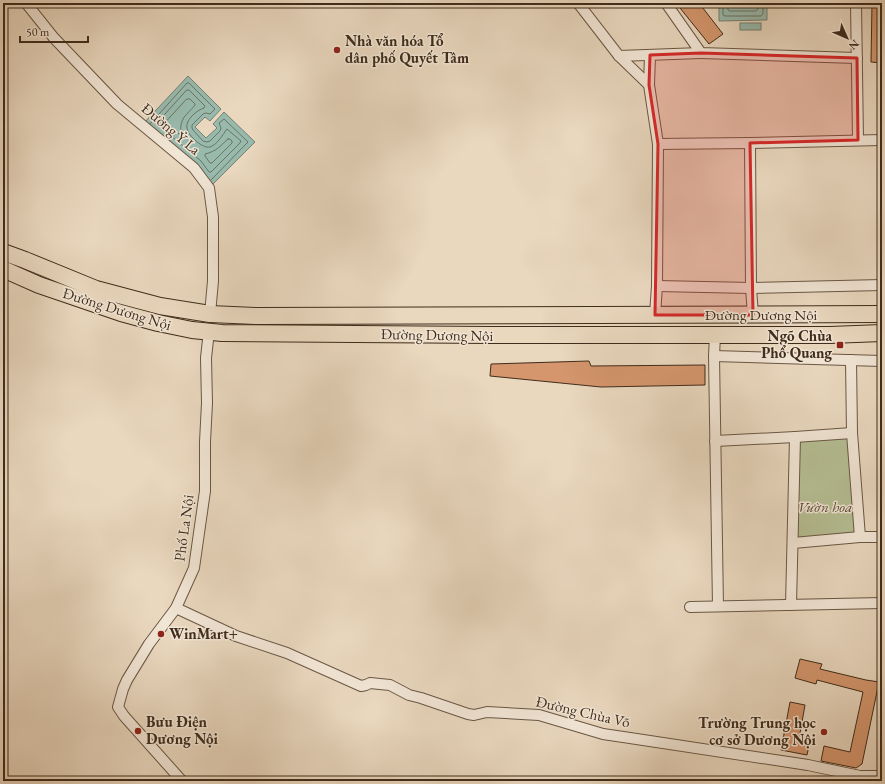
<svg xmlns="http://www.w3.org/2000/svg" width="885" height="784" font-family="'EB Garamond',serif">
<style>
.green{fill:#b5be93;stroke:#7a7557}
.water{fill:#98baad;stroke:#758173}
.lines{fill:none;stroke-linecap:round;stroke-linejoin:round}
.shore{stroke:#6c7364;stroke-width:1}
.building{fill:#d5966d;stroke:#402c1b}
.minor-casing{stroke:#6a5744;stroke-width:12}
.primary-casing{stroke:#402c1b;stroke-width:18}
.minor{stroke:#f1e5d5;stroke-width:10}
.primary{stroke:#e9d7be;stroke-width:16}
.marked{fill:#d62828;fill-opacity:0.2;stroke:#d62828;stroke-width:3;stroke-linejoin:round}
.poi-dot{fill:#8f2418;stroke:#f1e5d5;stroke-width:1.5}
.labels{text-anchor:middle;stroke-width:3;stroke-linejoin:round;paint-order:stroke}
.poi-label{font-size:15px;font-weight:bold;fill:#402c1b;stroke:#f1e5d5;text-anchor:start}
.street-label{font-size:15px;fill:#402c1b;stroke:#f1e5d5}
.park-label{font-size:15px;font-style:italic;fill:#574933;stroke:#f1e5d5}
</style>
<rect width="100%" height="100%" fill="#e9d7be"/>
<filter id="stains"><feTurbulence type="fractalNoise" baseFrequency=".005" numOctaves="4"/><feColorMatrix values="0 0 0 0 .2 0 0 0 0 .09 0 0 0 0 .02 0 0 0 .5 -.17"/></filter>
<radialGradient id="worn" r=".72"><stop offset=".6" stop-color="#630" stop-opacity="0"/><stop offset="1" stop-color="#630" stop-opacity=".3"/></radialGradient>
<!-- green -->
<polygon class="green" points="850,435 859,536 794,541 797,439"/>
<!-- water -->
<g class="water">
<polygon points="719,3 767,3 767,20 719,21"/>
<rect x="740" y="23" width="21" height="7"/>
<polygon points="188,76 221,109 210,121 205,117 195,127 206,138 217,128 213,124 224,112 255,142 209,188 143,124"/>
</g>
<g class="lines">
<!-- shore -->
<g class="shore">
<polyline points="723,3 723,15 725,16 761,16 763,14 763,3"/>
<polyline points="728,3 728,10 730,11 756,11 758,9 758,3"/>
<path d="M187,90H189L205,106L204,108C197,110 185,120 187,128C188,136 203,149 210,147C218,144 223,134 227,129L241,141L240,143L211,172H209L201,161L157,124L158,122Z"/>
<path d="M187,99H190L195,104V105C187,115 179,118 181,133L179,134L167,124L166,122Z"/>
<polyline points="150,124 187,83 189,83 215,109 210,114 206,113 203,114 192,125 192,128 193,130 203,141 207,142 210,141 220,131 221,128 219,123 224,119 248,142 247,143 211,180"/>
<path d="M228,139H230L232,141V143L212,163H210L205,156V154C217,151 219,147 228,139Z"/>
</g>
</g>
<!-- building -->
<g class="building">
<polygon points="687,3 699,3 723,34 709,44 680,8"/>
<polygon points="872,3 882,3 882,63 871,62"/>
<polygon points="589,361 591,366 705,365 705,385 601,387 490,376 491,364"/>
<polygon points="800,659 822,664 820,669 866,680 879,682 862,764 856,768 821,761 824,746 850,752 863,692 817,680 816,684 795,678"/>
<polygon points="790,702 805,705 799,739 810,741 807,755 781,750"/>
</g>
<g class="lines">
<!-- minor casing -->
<g class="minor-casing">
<g id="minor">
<polyline points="26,3 54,38 117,104 194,168 209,188 213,217 213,281 210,314"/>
<polyline points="578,3 619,56 649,85 658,144 657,286 655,315"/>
<polyline points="666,3 701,53 857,58"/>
<polyline points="856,3 858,140"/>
<polyline points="619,56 701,53"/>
<polyline points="649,85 650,55"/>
<polyline points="750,143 751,288 753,315"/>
<polyline points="658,144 750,143 882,140"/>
<polyline points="657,286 751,288 882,285"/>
<polyline points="715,335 714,356 718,606"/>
<polyline points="714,356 882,361"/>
<polyline points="851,360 852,433 860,537 882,537"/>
<polyline points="715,441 795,437 852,433"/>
<polyline points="793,543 860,537"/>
<polyline points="791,605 795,437"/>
<polyline points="690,607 882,603"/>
<polyline points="176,608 236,636 287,653 361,686 366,685 370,683 390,685 409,695 421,698 468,714 474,715 487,712 539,715 603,734 630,738 808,765 860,776 882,776"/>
<polyline points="182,781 124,716 118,707 123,689 127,680 149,644 176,608 194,568 205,491 205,442 207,403 206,358 209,331"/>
</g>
</g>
<!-- primary casing -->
<g class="primary-casing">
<g id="primary">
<polyline points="3,252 25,260 96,289 160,306 210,314 256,316 882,314"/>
<polyline points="3,269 39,285 121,313 158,323 192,330 222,333 491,335 830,335 882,333"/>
</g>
</g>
<!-- minor -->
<use href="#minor" class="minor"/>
<!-- primary -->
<use href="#primary" class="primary"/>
</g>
<!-- marked area -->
<path class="marked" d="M701,53L857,58L858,140L750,143L753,315H655L658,144L649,85L650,55Z"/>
<!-- markers -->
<g class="poi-dot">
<circle cx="337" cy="50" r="4"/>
<rect x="836" y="341" width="8" height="8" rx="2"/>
<circle cx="161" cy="634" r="4"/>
<circle cx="138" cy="731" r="4"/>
<circle cx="824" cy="732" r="4"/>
</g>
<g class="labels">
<!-- poi labels -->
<g class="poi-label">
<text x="345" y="46">Nhà văn hóa Tổ<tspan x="345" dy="17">dân phố Quyết Tâm</tspan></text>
<text x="832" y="341" text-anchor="end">Ngõ Chùa<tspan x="832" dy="17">Phổ Quang</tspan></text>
<text x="169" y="639">WinMart+</text>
<text x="146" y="727">Bưu Điện<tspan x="146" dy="17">Dương Nội</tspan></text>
<text x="816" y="728" text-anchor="end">Trường Trung học<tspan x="816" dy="17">cơ sở Dương Nội</tspan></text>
</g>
<!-- street labels -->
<g class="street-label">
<text transform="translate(171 129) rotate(40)" y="5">Đường Ỷ La</text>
<text transform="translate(117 309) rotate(17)" y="5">Đường Dương Nội</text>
<text x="761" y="320">Đường Dương Nội</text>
<text transform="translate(437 335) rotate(1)" y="5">Đường Dương Nội</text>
<text transform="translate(184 528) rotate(-82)" y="5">Phố La Nội</text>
<text transform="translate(583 712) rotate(13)" y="5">Đường Chùa Võ</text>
</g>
<!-- park labels -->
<g class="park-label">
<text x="825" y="512">Vườn hoa</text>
</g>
</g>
<!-- margin -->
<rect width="885" height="784" fill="none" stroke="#e9d7be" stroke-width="16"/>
<rect x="4" y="4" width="877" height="776" fill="none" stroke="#402c1b" stroke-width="2"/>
<rect x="8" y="8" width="869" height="768" fill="none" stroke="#402c1b"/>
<!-- north arrow -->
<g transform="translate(847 38) rotate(135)" stroke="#f1e5d5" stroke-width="3" paint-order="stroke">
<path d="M0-3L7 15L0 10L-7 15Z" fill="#402c1b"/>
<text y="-6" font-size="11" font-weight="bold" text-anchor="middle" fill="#402c1b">N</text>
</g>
<!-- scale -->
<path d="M20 36v6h68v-6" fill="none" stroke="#402c1b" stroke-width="2"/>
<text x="26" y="36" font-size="12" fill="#402c1b" stroke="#f1e5d5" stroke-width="3" paint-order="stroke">50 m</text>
<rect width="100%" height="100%" filter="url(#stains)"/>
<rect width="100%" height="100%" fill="url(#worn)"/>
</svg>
